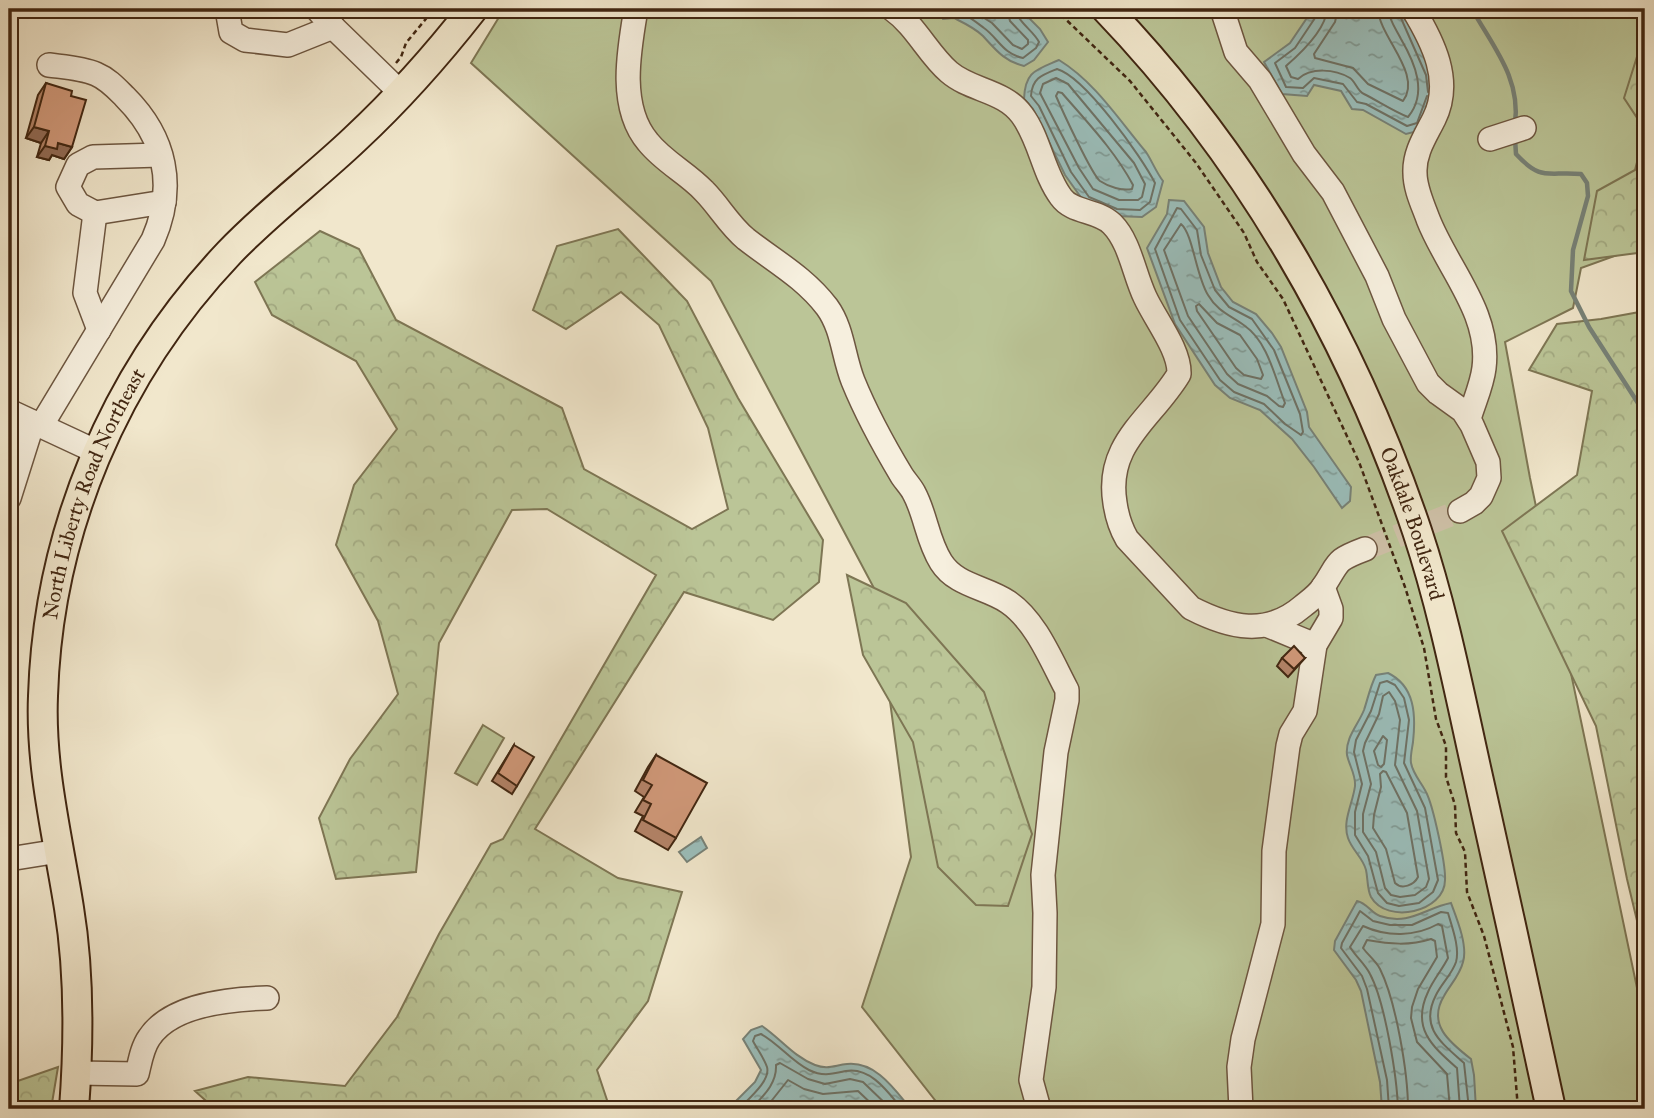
<svg xmlns="http://www.w3.org/2000/svg" width="1654" height="1118" font-family="'IM FELL Great Primer',serif">
<style>
.grass{fill:#bbc597;stroke:#7e7654;stroke-width:2}
.forest{fill:url(#forest-crowns);stroke:#7e7654;stroke-width:2}
.water{fill:url(#water-ripples);stroke:#778278;stroke-width:2}
.lines{fill:none;stroke-linecap:round;stroke-linejoin:round}
.shore{stroke:#6e7266;stroke-width:2}
.stream{stroke:#778278;stroke-width:4.5}
.minor-tunnel{stroke:#cec0a7;stroke-width:23;stroke-dasharray:23 11;stroke-linecap:butt}
.minor-casing{stroke:#6d5640;stroke-width:26}
.major-casing{stroke:#412611;stroke-width:32}
.path{stroke:#412611;stroke-width:2.5;stroke-dasharray:5 3.5;stroke-linecap:butt}
.minor{stroke:#f6efde;stroke-width:23}
.major{stroke:#f1e7cc;stroke-width:28}
.wall{fill:#b48469;stroke:#412611;stroke-width:2}
.shaded-wall{fill:#926b55;stroke:#412611;stroke-width:2}
.building{fill:#d1997a;stroke:#412611;stroke-width:2}
.labels{text-anchor:middle;stroke-width:5;stroke-linejoin:round;paint-order:stroke}
.street-label{font-size:21px;fill:#412611;stroke:#f6efde}
</style>
<defs>
<pattern id="forest-crowns" width="20" height="18" patternUnits="userSpaceOnUse" patternTransform="scale(1.75)"><rect width="20" height="18" fill="#bbc597"/><path d="M2 6a3 3 0 1 1 6 0M12 15a3 3 0 1 1 6 0" fill="none" stroke="#a2a981"/></pattern>
<pattern id="water-ripples" width="26" height="14" patternUnits="userSpaceOnUse" patternTransform="scale(1.75)"><rect width="26" height="14" fill="#9bbfbc"/><path d="M2 4q2-2 4 0t4 0M15 11q2-2 4 0t4 0" fill="none" stroke="#809b97"/></pattern>
</defs>
<rect width="100%" height="100%" fill="#f1e7cc"/>
<filter id="stains"><feTurbulence type="fractalNoise" baseFrequency=".00286" numOctaves="4"/><feColorMatrix values="0 0 0 0 .2 0 0 0 0 .09 0 0 0 0 .02 0 0 0 .5 -.17"/></filter>
<radialGradient id="worn" r=".72"><stop offset=".6" stop-color="#630" stop-opacity="0"/><stop offset="1" stop-color="#630" stop-opacity=".3"/></radialGradient>
<!-- grass -->
<g class="grass">
<polygon points="504,9 1645,9 1645,245 1581,268 1573,308 1505,342 1530,478 1645,1026 1645,1109 942,1109 862,1007 911,857 875,590 711,281 471,63"/>
<polygon points="483,725 504,738 477,785 455,773"/>
</g>
<!-- forest -->
<g class="forest">
<polygon points="1645,31 1645,130 1624,98"/>
<polygon points="1645,131 1645,252 1584,260 1597,191 1635,170"/>
<polygon points="618,229 687,301 738,398 823,540 819,582 773,620 684,592 535,829 618,878 682,892 648,1001 597,1070 610,1109 215,1109 195,1091 248,1077 345,1086 397,1017 439,934 491,844 503,839 656,575 547,509 512,510 439,643 416,872 336,879 319,818 350,759 398,694 378,621 336,545 354,485 397,429 356,361 272,315 255,282 320,231 359,249 396,320 562,408 584,469 692,529 728,509 708,428 659,325 621,292 566,329 533,310 557,246"/>
<polygon points="1645,311 1645,954 1627,879 1596,726 1502,531 1577,475 1592,391 1529,370 1557,324 1601,319"/>
<polygon points="847,575 906,603 984,692 1032,834 1008,906 976,905 938,867 913,742 863,655"/>
<polygon points="58,1067 51,1109 9,1109 9,1084"/>
</g>
<!-- water -->
<g class="water">
<path d="M936,9H1020L1040,29L1048,42L1034,60L1024,66C1004,61 996,50 983,36C975,28 964,23 954,18L943,19Z"/>
<polygon points="1313,9 1402,9 1422,43 1435,95 1422,130 1406,134 1363,110 1352,109 1341,91 1314,85 1307,96 1282,94 1264,62 1290,43"/>
<path d="M1059,60C1095,82 1119,120 1146,152C1152,161 1156,172 1163,181L1156,207L1142,217L1115,216L1085,203L1065,175L1033,109L1024,99C1025,71 1036,70 1059,60Z"/>
<polygon points="1169,200 1184,201 1204,227 1208,253 1221,287 1233,302 1256,314 1272,333 1281,347 1307,412 1309,427 1351,487 1350,501 1342,508 1314,467 1292,439 1260,410 1230,398 1215,385 1175,324 1147,248 1167,214"/>
<path d="M1388,673C1415,686 1416,715 1413,742C1412,749 1410,757 1411,763C1413,774 1421,782 1426,792C1433,805 1446,865 1445,880C1445,912 1387,925 1371,897C1367,889 1368,879 1366,870C1363,858 1352,850 1348,838C1342,821 1353,803 1355,786C1356,775 1349,765 1347,755C1345,738 1358,725 1364,710C1368,698 1370,687 1376,675Z"/>
<polygon points="701,837 707,848 687,862 679,852"/>
<path d="M1357,901C1367,903 1371,913 1380,916C1409,926 1425,908 1451,903C1457,919 1468,946 1463,962C1460,975 1450,985 1444,996C1427,1024 1449,1042 1471,1059L1474,1075L1476,1109H1382L1380,1082L1361,991L1356,980L1334,950L1335,941Z"/>
<path d="M762,1026C780,1038 794,1057 815,1065C828,1070 835,1065 847,1064C876,1061 895,1090 911,1109H728L755,1082L761,1070L743,1039L751,1030Z"/>
</g>
<g class="lines">
<!-- shore -->
<g class="shore">
<path d="M944,9C947,10 951,10 954,11C964,12 976,22 984,28C998,38 1003,54 1023,58L1036,48L1039,42C1033,30 1017,22 1016,9"/>
<polyline points="970,9 992,23 1013,45 1022,49 1028,44 1028,40 1010,21 1007,9"/>
<polyline points="1318,9 1317,15 1295,48 1275,63 1286,87 1303,88 1314,78 1343,84 1357,102 1366,104 1407,126 1417,123 1427,96"/>
<path d="M1327,9C1326,29 1301,53 1286,66L1291,77L1298,79C1311,67 1335,69 1350,78C1356,82 1357,91 1364,94C1378,101 1393,111 1408,117C1428,93 1415,63 1401,39C1396,29 1389,20 1388,9"/>
<path d="M1338,9L1335,22L1314,54L1315,58L1353,68L1368,84L1403,101C1423,74 1379,37 1378,9"/>
<polyline points="1397,9 1426,75 1428,92"/>
<path d="M1057,69C1085,77 1141,156 1155,183L1150,202L1140,210L1117,209L1089,197L1071,172L1039,106L1031,96C1032,78 1042,75 1057,69Z"/>
<polygon points="1056,78 1068,84 1134,163 1145,184 1142,197 1138,200 1119,200 1093,189 1079,168 1040,93 1043,84"/>
<path d="M1058,92L1062,93C1087,122 1115,151 1133,185L1132,189C1122,191 1109,187 1100,181C1092,175 1062,110 1056,96Z"/>
<polygon points="1177,208 1181,209 1197,230 1201,255 1215,290 1229,307 1252,319 1274,350 1300,414 1303,432 1301,435 1285,424 1264,404 1234,392 1220,380 1180,320 1155,249"/>
<path d="M1181,224C1193,234 1196,276 1208,295C1218,312 1230,315 1245,326C1268,342 1275,378 1285,403L1283,407L1279,406L1267,396L1238,384L1227,374L1188,316L1164,250Z"/>
<polygon points="1199,304 1217,323 1240,335 1257,359 1263,375 1261,379 1244,375 1236,368 1197,311 1196,306"/>
<polygon points="1387,681 1395,685 1404,698 1409,720 1404,763 1425,808 1438,880 1433,892 1419,903 1399,906 1387,903 1378,893 1368,856 1355,835 1355,812 1362,784 1354,752 1356,740 1371,711 1380,683"/>
<polygon points="1389,692 1395,701 1400,720 1395,765 1417,811 1429,879 1426,887 1415,895 1400,897 1391,895 1385,888 1376,852 1363,832 1363,814 1371,784 1363,751 1365,743 1379,714 1383,696"/>
<polygon points="1383,736 1387,740 1384,764 1381,767 1378,765 1374,751"/>
<path d="M1383,771L1386,772L1407,813L1418,877C1414,885 1402,890 1395,883L1386,849L1373,828L1374,815L1381,787L1380,774Z"/>
<path d="M739,1109C747,1100 771,1081 767,1067C764,1058 757,1049 753,1041L755,1036L761,1034C778,1043 791,1061 809,1070C823,1077 832,1074 846,1071C871,1067 888,1092 902,1109"/>
<path d="M751,1109C763,1096 777,1084 776,1065L780,1063L808,1079L825,1084L850,1079L863,1082L891,1109"/>
<polyline points="765,1109 788,1080 804,1089 823,1094 858,1091 877,1109"/>
<path d="M1389,1109L1387,1080L1367,989L1362,976L1341,948L1342,943L1360,911L1373,921L1390,925H1412L1441,912L1448,913C1452,927 1460,948 1456,962C1452,974 1442,983 1436,995C1419,1028 1442,1043 1464,1063L1469,1109"/>
<path d="M1398,1109C1397,1077 1385,1002 1370,974C1365,964 1356,957 1350,947L1363,926C1387,937 1415,937 1438,924L1442,926L1448,958C1442,970 1433,980 1428,992C1411,1028 1432,1046 1457,1068L1460,1109"/>
<path d="M1408,1109C1408,1073 1396,1001 1380,969C1376,961 1368,955 1363,948L1367,940C1390,944 1409,946 1431,939L1435,941L1437,957L1418,989L1412,1007L1411,1018L1417,1042L1447,1074L1450,1109"/>
</g>
<!-- stream -->
<g class="stream">
<path d="M1472,9C1493,47 1521,78 1515,124"/>
<path d="M1515,139L1516,154C1542,182 1547,171 1581,174L1587,183L1588,196L1573,250L1571,291L1589,327L1645,414"/>
</g>
<!-- minor-tunnel -->
<polyline class="minor-tunnel" points="1365,549 1460,511"/>
<!-- minor casing -->
<g class="minor-casing">
<g id="minor">
<polyline points="227,9 231,32 245,40 288,45 333,27"/>
<polyline points="317,9 333,27 401,93"/>
<path d="M636,9C629,50 618,107 648,142C664,162 687,173 704,191C719,206 729,225 746,239C774,261 804,277 827,307C843,329 843,356 853,381C866,413 884,446 902,476C906,482 911,487 914,493C926,515 927,540 941,562C956,586 986,587 1008,602C1036,621 1051,660 1067,690V700L1056,752L1043,875L1045,913L1044,987L1031,1080L1039,1109"/>
<path d="M892,9C916,26 928,54 949,72C971,91 1004,90 1022,115C1040,139 1043,173 1061,197C1072,213 1098,210 1112,224C1130,242 1134,274 1145,297C1155,319 1180,350 1179,374C1152,419 1105,443 1115,503C1117,517 1120,527 1127,539L1191,608C1230,628 1267,637 1303,606C1309,601 1318,595 1323,587C1340,562 1333,561 1365,549"/>
<polyline points="1222,9 1236,52 1260,80 1304,154 1333,192 1377,276 1394,319 1428,383 1438,393 1463,411 1472,425 1488,462 1489,478 1481,496 1474,503 1460,511"/>
<path d="M1413,9C1433,42 1453,81 1434,119C1425,137 1414,153 1415,173C1415,189 1423,205 1428,219C1447,268 1491,313 1484,368C1482,385 1474,402 1469,419"/>
<polyline points="1490,139 1524,128"/>
<polyline points="160,155 93,157 78,165 68,187 78,204 95,213 164,202"/>
<polyline points="95,213 85,293 99,330"/>
<polyline points="9,411 97,452"/>
<path d="M41,426L153,240C176,187 166,138 125,97C116,88 108,79 96,74C82,68 64,67 49,65"/>
<polyline points="9,498 33,422"/>
<polyline points="1269,626 1315,645"/>
<polyline points="9,859 59,851"/>
<path d="M77,1073L137,1074C140,1062 142,1048 149,1038C171,1004 231,999 267,998"/>
<polyline points="1241,1109 1239,1067 1243,1039 1273,924 1274,851 1288,746 1291,734 1305,711 1315,645 1331,618 1331,609 1323,587"/>
</g>
</g>
<!-- major casing -->
<g class="major-casing">
<g id="major">
<path id="s1" d="M1106,9C1247,156 1352,338 1417,531C1443,609 1459,691 1477,772C1502,884 1527,997 1551,1109"/>
<path id="s2" d="M74,1109C79,1042 80,975 69,908C58,838 40,768 43,696C48,531 115,373 229,253C268,212 314,178 355,139C398,99 437,55 473,9"/>
</g>
</g>
<!-- path -->
<g class="path">
<polyline points="1055,9 1130,81 1196,163 1244,233 1257,262 1283,299 1359,462 1405,587 1424,648 1436,719 1446,746 1446,777 1455,805 1456,833 1465,852 1467,892 1484,936 1513,1047 1518,1109"/>
<polyline points="396,63 401,57 406,43 434,9"/>
</g>
<!-- minor -->
<use href="#minor" class="minor"/>
<!-- major -->
<use href="#major" class="major"/>
</g>
<!-- wall -->
<g class="wall">
<polygon points="46,83 71,96 72,147 64,159 52,155 49,160 37,157 41,143 26,138 38,95"/>
<polygon points="1282,658 1305,658 1288,677 1277,666"/>
<polygon points="514,745 517,786 512,794 492,781"/>
<polygon points="656,755 676,838 668,850 635,831 643,816 635,812 644,797 635,791 648,767"/>
</g>
<!-- shaded-wall -->
<g class="shaded-wall">
<polygon points="34,127 49,131 41,143 26,138"/>
<polygon points="58,143 72,147 64,159 52,155 49,160 37,157 45,146"/>
</g>
<!-- building -->
<g class="building">
<polygon points="46,83 72,91 71,96 86,100 72,147 58,143 57,149 45,146 49,131 34,127"/>
<polygon points="9,135 13,136 11,145 9,144"/>
<polygon points="1294,646 1305,658 1294,669 1282,658"/>
<polygon points="514,745 534,757 517,786 498,773"/>
<polygon points="656,755 707,783 676,838 643,820 651,804 643,800 652,785 643,780"/>
</g>
<g class="labels">
<!-- street labels -->
<g class="street-label">
<text dy="7" stroke="none"><textPath href="#s2" startOffset="626">North Liberty Road Northeast</textPath></text>
<text dy="7" stroke="none"><textPath href="#s1" startOffset="604">Oakdale Boulevard</textPath></text>
</g>
</g>
<!-- margin -->
<rect width="1654" height="1118" fill="none" stroke="#f1e7cc" stroke-width="35"/>
<rect x="10" y="10" width="1633" height="1097" fill="none" stroke="#412611" stroke-width="3.5"/>
<rect x="18" y="18" width="1619" height="1083" fill="none" stroke="#412611" stroke-width="2"/>
<rect width="100%" height="100%" filter="url(#stains)"/>
<rect width="100%" height="100%" fill="url(#worn)"/>
</svg>
